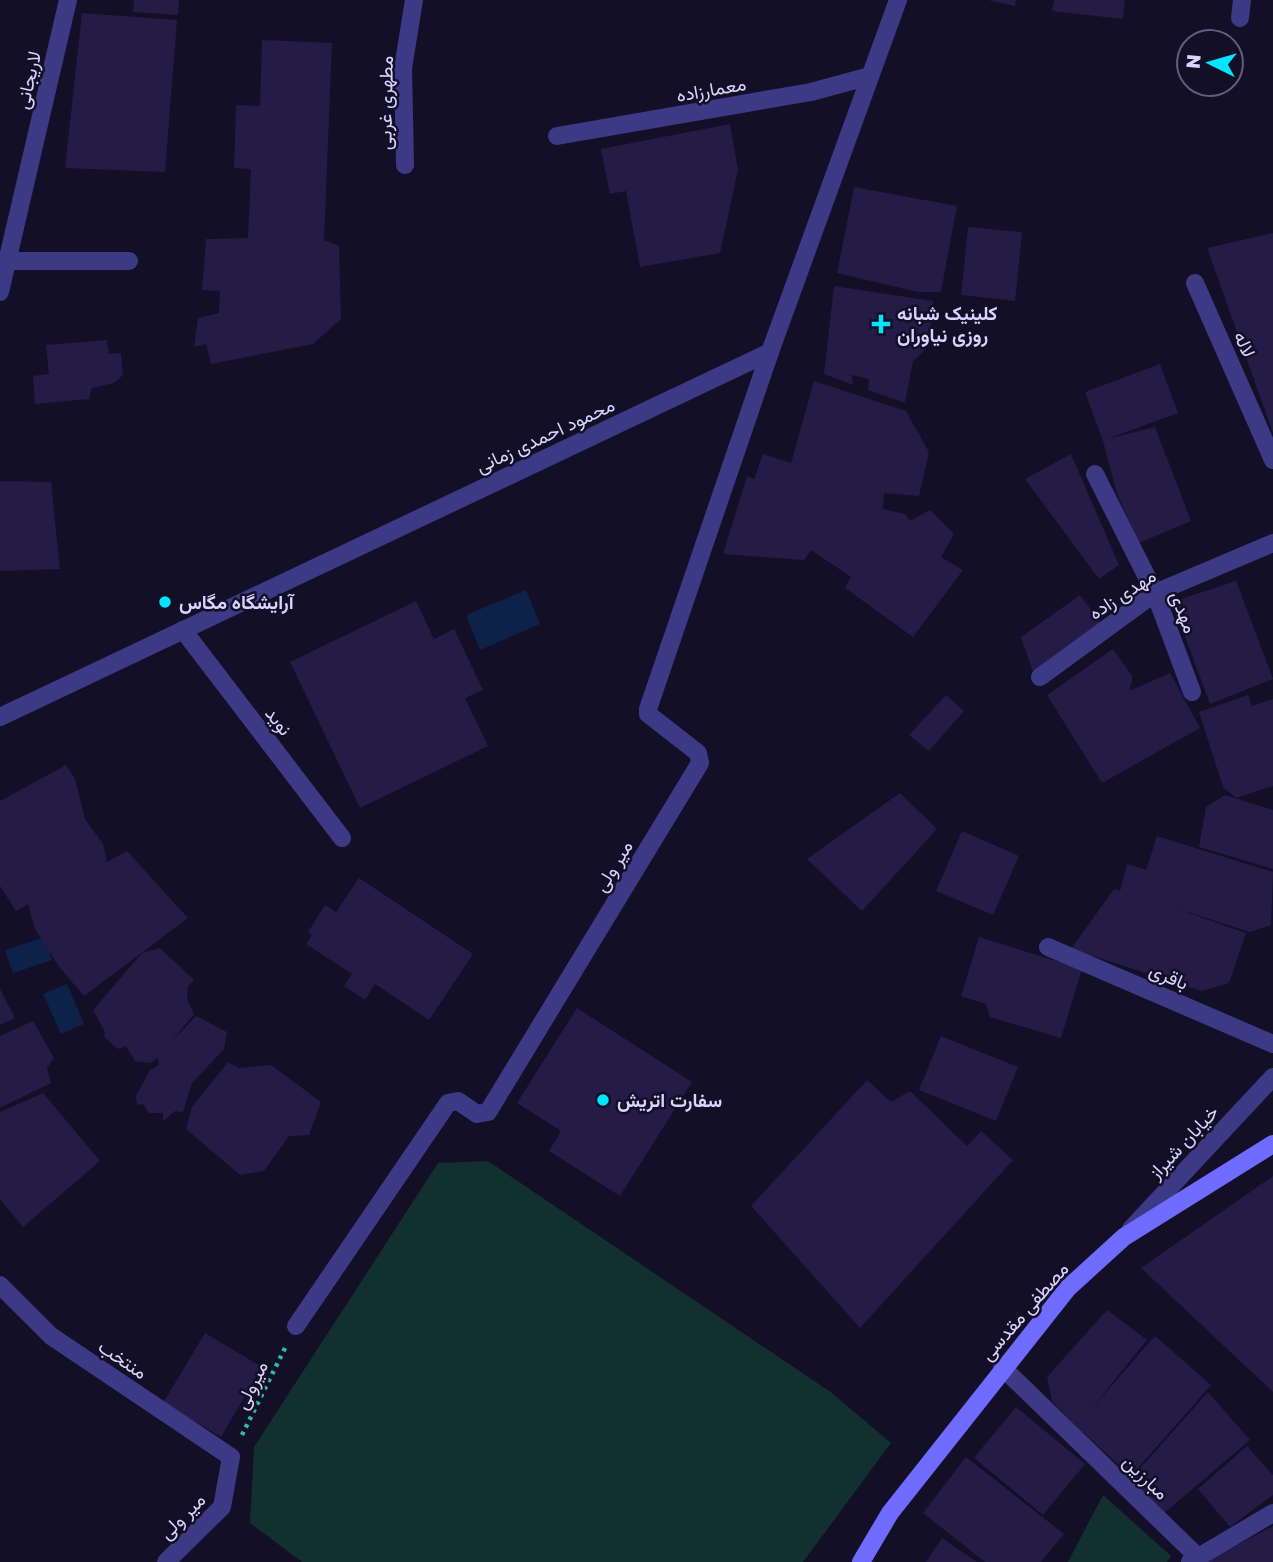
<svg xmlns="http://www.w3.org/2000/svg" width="1273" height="1562" font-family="'Golos Text',Vazirmatn,sans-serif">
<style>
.green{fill:#12302f}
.water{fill:#0c2248}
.building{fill:#241b47}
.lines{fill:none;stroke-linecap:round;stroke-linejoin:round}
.path{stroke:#2fb8b0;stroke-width:4.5;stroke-dasharray:3.5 5;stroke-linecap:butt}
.service{stroke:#3d3a85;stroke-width:18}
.minor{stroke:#3d3a85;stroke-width:18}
.secondary{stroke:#6f6bff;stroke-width:18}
.poi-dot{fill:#00e5ff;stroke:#130f26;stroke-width:2.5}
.labels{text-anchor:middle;stroke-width:5;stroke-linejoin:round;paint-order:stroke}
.street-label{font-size:19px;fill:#d9d4ff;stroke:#130f26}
.poi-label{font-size:19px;font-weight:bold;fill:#d9d4ff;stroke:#130f26;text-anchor:start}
</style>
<rect width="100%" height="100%" fill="#130f26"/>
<!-- green -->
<g class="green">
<polygon points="488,1161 832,1393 891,1443 803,1562 302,1562 250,1523 254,1447 438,1163"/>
<polygon points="1103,1495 1171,1556 1167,1562 1068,1562"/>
</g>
<!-- water -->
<g class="water">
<polygon points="526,590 540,624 480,650 466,615"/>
<polygon points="45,937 52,960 13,973 5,950"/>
<polygon points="67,984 84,1024 61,1034 43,994"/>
</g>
<!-- building -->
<g class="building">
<polygon points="134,0 179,0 178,15 133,12"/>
<polygon points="988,0 1016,0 1015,6"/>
<polygon points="1054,0 1125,0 1123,19 1052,11"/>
<polygon points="82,13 177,20 165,172 65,168"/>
<polygon points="262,40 332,43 324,240 339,246 341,319 313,344 211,364 206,344 194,347 198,318 219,313 220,291 202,290 206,239 248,238 251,169 234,168 236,105 260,106"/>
<polygon points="730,124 738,170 720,253 640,267 626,191 610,194 601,149"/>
<polygon points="854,187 957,206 941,292 918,292 837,273"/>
<polygon points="968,227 1022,232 1015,301 961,295"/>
<polygon points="1273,233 1273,433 1207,248"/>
<polygon points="834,286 933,301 929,346 913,361 905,403 868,390 869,379 852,375 853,385 824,374"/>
<polygon points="107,340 109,354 121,353 123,375 114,383 92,388 89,399 35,404 33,376 49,374 46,345"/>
<polygon points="1160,364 1178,413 1107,439 1155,427 1191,521 1139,543 1117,494 1103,441 1085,392"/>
<polygon points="814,381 906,411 929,452 919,496 884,493 883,509 905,514 910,521 930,510 954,534 941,557 963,570 913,637 845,588 851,577 811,550 804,560 723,554 747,476 754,479 763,454 791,463"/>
<polygon points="1071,454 1119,565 1099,579 1025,479"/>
<polygon points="0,481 51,482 60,569 0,571"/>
<polygon points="1236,581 1273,679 1210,704 1172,602"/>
<polygon points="1080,595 1101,623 1033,672 1021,637"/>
<polygon points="416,601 434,639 454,629 483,690 465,698 488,746 360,808 290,662"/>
<polygon points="1113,649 1133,677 1129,691 1170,673 1200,728 1102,783 1047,695"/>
<polygon points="946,695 964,711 929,751 909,735"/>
<polygon points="1248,695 1252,706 1273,699 1273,786 1236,798 1223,787 1199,712"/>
<polygon points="66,765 75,779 85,819 103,844 107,862 127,851 188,918 84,996 60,968 35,929 28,904 16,911 0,886 0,801"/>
<polygon points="900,793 937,829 862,911 807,859"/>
<polygon points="1225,795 1273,810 1273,869 1199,847 1206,807"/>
<polygon points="962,831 1019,856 993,915 936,891"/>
<polygon points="1157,836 1273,872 1271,925 1250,932 1172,907 1246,933 1229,983 1202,991 1071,949 1114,889 1120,891 1127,864 1146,870"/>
<polygon points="359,878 473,954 429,1020 375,984 365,1000 344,986 352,974 306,944 312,935 308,932 325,905 336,912"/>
<polygon points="979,937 1082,969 1061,1038 990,1017 986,1004 961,996"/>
<polygon points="160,948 194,980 188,987 187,999 194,1014 171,1042 196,1016 227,1032 224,1049 192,1083 183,1112 175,1111 163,1121 163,1113 149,1113 143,1104 137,1105 136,1096 150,1070 159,1065 158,1058 150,1063 135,1061 126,1046 118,1049 104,1037 105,1032 93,1010 142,953"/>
<polygon points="0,989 15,1018 0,1025"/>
<polygon points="577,1008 692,1082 620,1196 549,1151 561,1131 517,1103"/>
<polygon points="33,1021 54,1058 47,1068 51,1083 0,1108 0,1036"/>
<polygon points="941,1036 1018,1067 996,1121 919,1090"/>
<polygon points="228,1062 239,1068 271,1065 321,1102 309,1135 289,1136 264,1171 240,1175 186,1129 192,1107"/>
<polygon points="867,1080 891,1102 910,1091 967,1146 981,1131 1013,1160 860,1328 751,1206"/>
<polygon points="43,1093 100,1161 23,1227 0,1199 0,1112"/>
<polygon points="1273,1176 1273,1392 1141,1268"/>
<polygon points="1107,1310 1147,1340 1091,1409 1155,1336 1211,1385 1131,1476 1076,1426 1052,1401 1047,1377"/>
<polygon points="205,1333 262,1367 221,1437 163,1403"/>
<polygon points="1208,1392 1250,1440 1163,1514 1127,1483"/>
<polygon points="1016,1407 1085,1464 1043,1515 974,1458"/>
<polygon points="1247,1446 1273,1475 1273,1495 1230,1527 1198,1489"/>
<polygon points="966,1457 1064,1534 1041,1562 985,1562 923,1513"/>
<polygon points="1273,1526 1273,1562 1205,1562"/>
<polygon points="942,1538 977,1562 926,1562"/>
</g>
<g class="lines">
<!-- path -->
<polyline class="path" points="242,1435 286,1346"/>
<!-- service -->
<polyline class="service" points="557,136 811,92 870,76"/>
<!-- minor -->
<g class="minor">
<polyline points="1240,18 1242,0"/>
<polyline points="405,165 403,68 414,0"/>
<polyline points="9,261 129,261"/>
<polyline points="1195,283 1273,460"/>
<polyline points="0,292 68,0"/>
<polyline points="1095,474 1155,593 1192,692"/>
<polyline points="183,630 342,838"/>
<polyline points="1040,677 1155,593 1273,543"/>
<polyline points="0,717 770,352 898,0"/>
<polyline points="1048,947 1273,1044"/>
<polyline points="1131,1229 1273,1077"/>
<polyline points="0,1285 51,1336 231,1457 222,1507 166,1562"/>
<polyline points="296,1326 448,1103 458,1101 477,1114 488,1112 700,763 698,753 648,714 648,709 770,352"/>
<polyline points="1002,1367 1198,1557"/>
<polyline points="1190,1562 1273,1513"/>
</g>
<!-- secondary -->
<polyline class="secondary" points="861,1562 890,1513 1068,1288 1124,1237 1273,1144"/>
</g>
<!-- markers -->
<g class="poi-dot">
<path d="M877.5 313.5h7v7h7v7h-7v7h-7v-7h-7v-7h7z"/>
<circle cx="165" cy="602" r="7"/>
<circle cx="603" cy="1100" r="7"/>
</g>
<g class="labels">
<!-- street labels -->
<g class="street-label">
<text transform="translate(28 80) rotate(-77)" y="7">لاریجانی</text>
<text transform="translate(711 89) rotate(-10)" y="7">معمارزاده</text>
<text transform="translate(385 103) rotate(-89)" y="7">مطهری غربی</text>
<text transform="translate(1245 344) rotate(66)" y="7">لاله</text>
<text transform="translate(545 435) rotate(-25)" y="7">محمود احمدی زمانی</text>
<text transform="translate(1122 594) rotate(-33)" y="7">مهدی زاده</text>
<text transform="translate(1184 612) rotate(69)" y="7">مهدی</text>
<text transform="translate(279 721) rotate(52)" y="7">نوید</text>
<text transform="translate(613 866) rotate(-59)" y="7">میر ولی</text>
<text transform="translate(1169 976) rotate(23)" y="7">باقری</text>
<text transform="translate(1183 1142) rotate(-47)" y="7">خیابان شیراز</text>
<text transform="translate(1024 1311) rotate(-49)" y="7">مصطفی مقدسی</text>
<text transform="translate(123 1359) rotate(34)" y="7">منتخب</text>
<text transform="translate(251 1385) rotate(-64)" y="7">میرولی</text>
<text transform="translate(1146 1477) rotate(44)" y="7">مبارزین</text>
<text transform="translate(182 1516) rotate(-45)" y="7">میر ولی</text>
</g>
<!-- poi labels -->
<g class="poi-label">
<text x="897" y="320">کلینیک شبانه<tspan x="897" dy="22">روزی نیاوران</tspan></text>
<text x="179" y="609">آرایشگاه مگاس</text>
<text x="617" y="1107">سفارت اتریش</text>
</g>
</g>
<!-- north arrow -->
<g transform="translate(1210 63) rotate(275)"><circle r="33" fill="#130f26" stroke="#625e7d" stroke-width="2"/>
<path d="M0-5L12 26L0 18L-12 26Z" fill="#00e5ff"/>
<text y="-10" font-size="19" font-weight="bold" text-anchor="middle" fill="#d9d4ff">N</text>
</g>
</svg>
